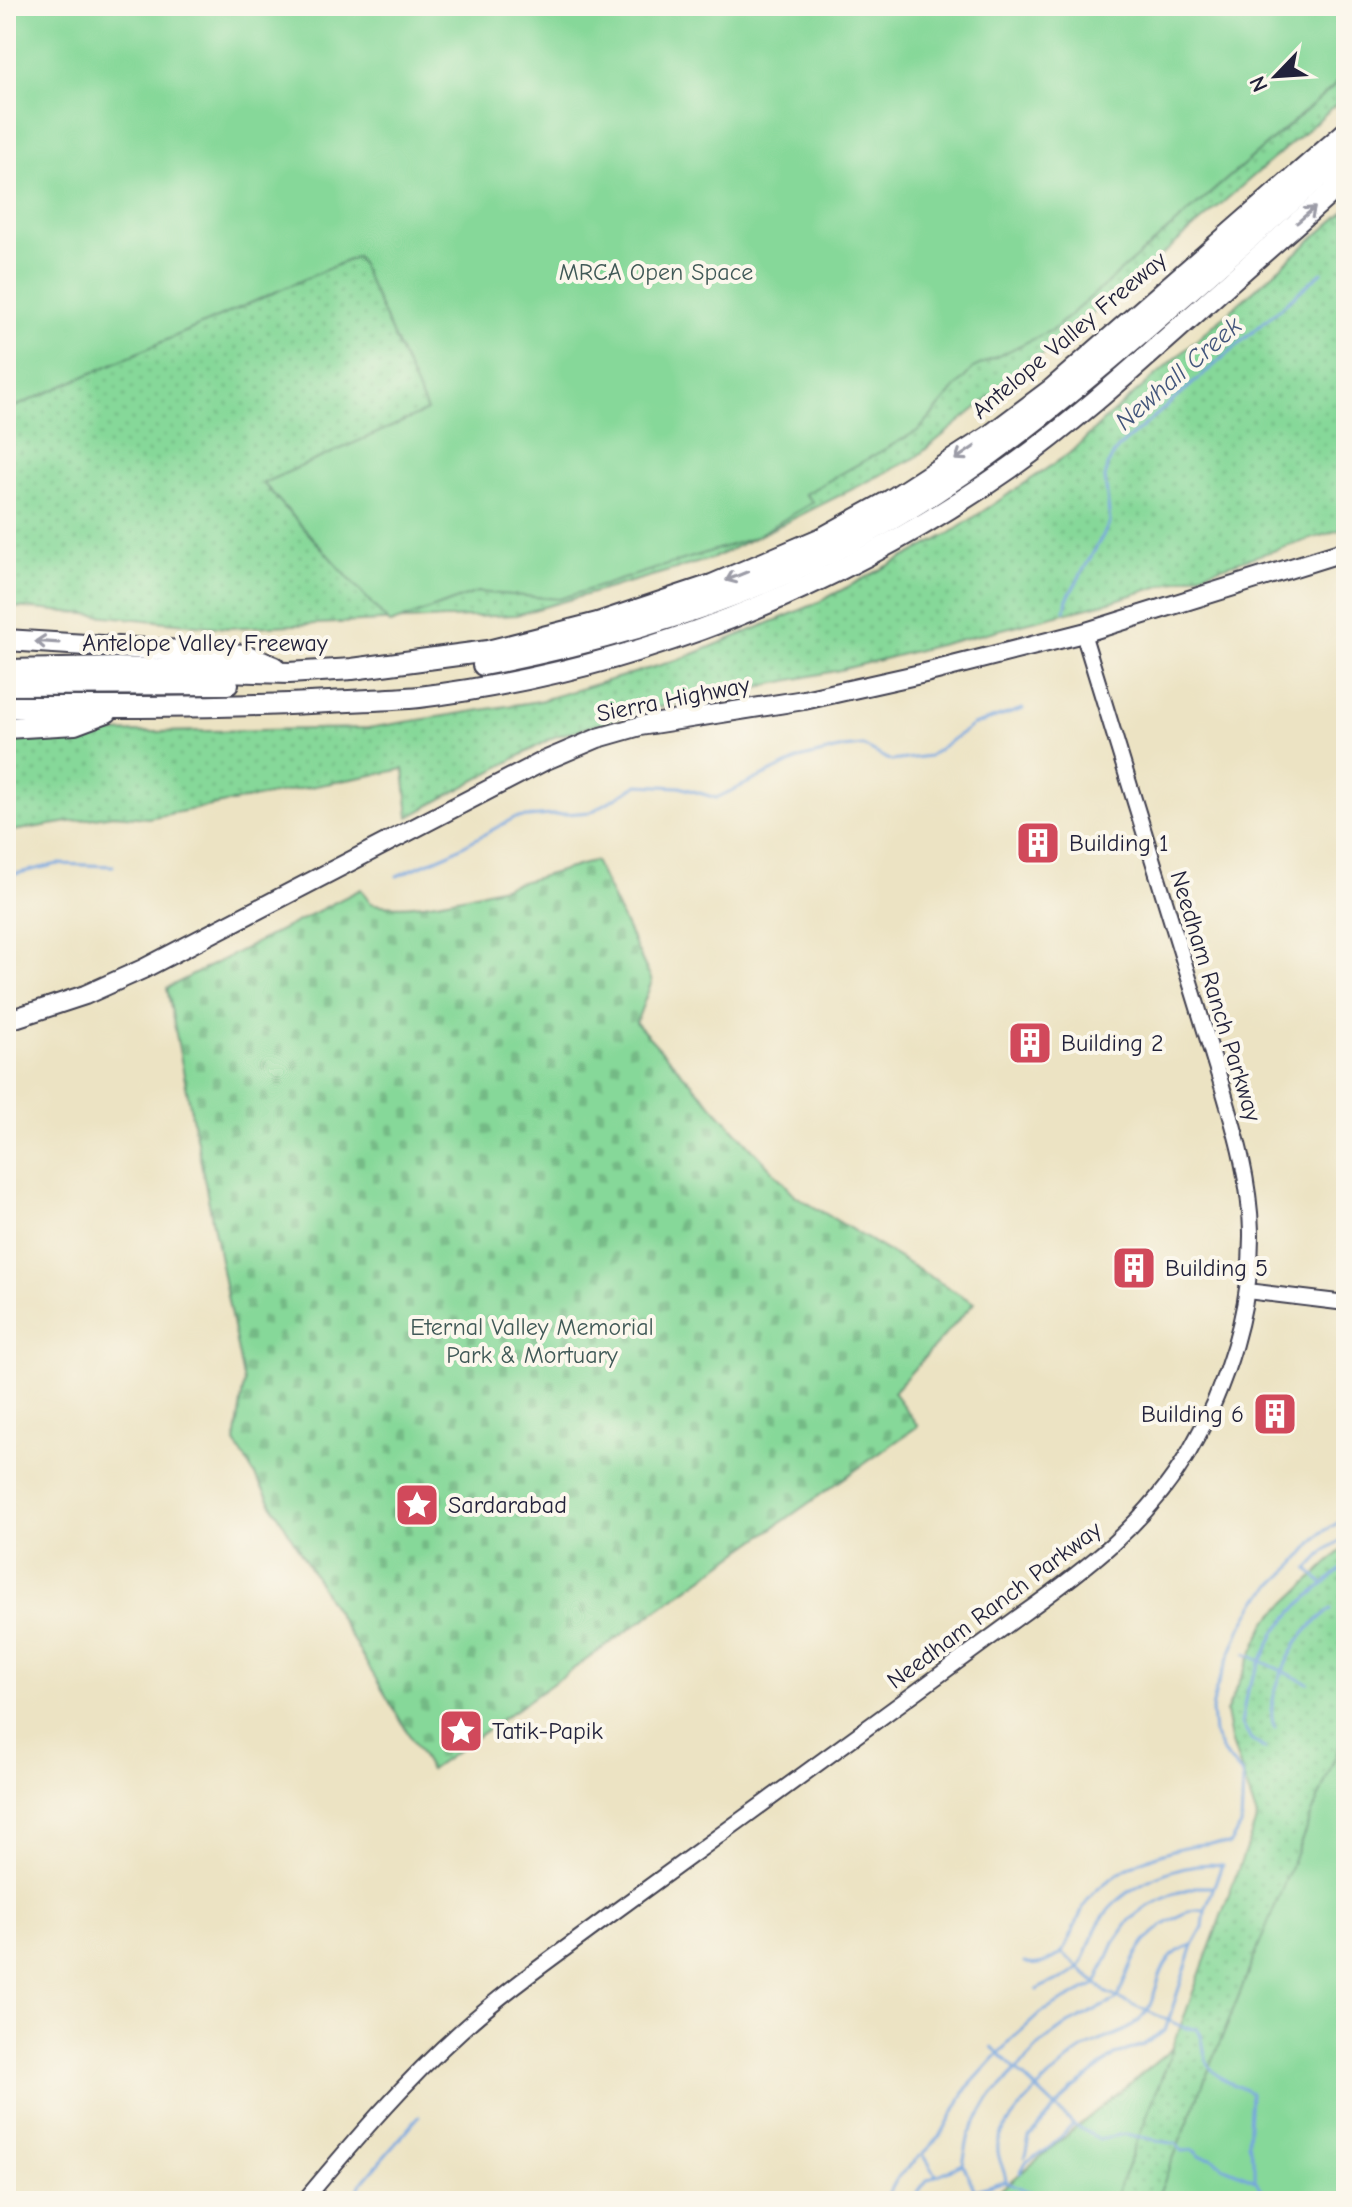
<svg xmlns="http://www.w3.org/2000/svg" width="1352" height="2207" font-family="'Comic Neue',sans-serif">
<style>
.grass{fill:url(#grass-dots);stroke:#547d6a;stroke-width:2}
.cemetery{fill:url(#cemetery-stones);stroke:#547d6a;stroke-width:2}
.green{fill:#86d899;stroke:#547d6a;stroke-width:2}
.lines{fill:none;stroke-linecap:round;stroke-linejoin:round}
.stream{stroke:#74a4de;stroke-width:3}
.minor-casing{stroke:#403f4f;stroke-width:18}
.major-casing{stroke:#403f4f;stroke-width:22}
.highway-casing{stroke:#403f4f;stroke-width:24}
.minor{stroke:#fff;stroke-width:14}
.major{stroke:#fff;stroke-width:18}
.highway{stroke:#fff;stroke-width:20}
.oneway{stroke:#9c9ca7}
.labels{text-anchor:middle;stroke-width:8;stroke-linejoin:round;paint-order:stroke}
.park-label{font-size:24px;fill:#405957;stroke:#fbf7ec}
.street-label{font-size:24px;fill:#22223b;stroke:#fbf7ec}
.poi-label{font-size:24px;fill:#22223b;stroke:#fbf7ec;text-anchor:start}
.water-label{font-size:26px;font-style:italic;fill:#43567c;stroke:#fbf7ec}
</style>
<defs>
<pattern id="grass-dots" width="8" height="8" patternUnits="userSpaceOnUse" patternTransform="scale(2)"><rect width="8" height="8" fill="#86d899"/><path d="M2 2h.1M6 6h.1" fill="none" stroke="#73b985" stroke-width="1.8" stroke-linecap="round"/></pattern>
<pattern id="cemetery-stones" width="16" height="16" patternUnits="userSpaceOnUse" patternTransform="scale(2)"><rect width="16" height="16" fill="#86d899"/><path d="M2 7V4a2 2 0 0 1 4 0v3zM10 15v-3a2 2 0 0 1 4 0v3z" fill="#73b985"/></pattern>
</defs>
<rect width="100%" height="100%" fill="#fbf7ec"/>
<filter id="ink" filterUnits="userSpaceOnUse"><feTurbulence type="fractalNoise" baseFrequency=".0125" numOctaves="2"/><feDisplacementMap in="SourceGraphic" scale="16" xChannelSelector="R" yChannelSelector="G"/><feConvolveMatrix kernelMatrix="1 2 1 2 8 2 1 2 1" color-interpolation-filters="sRGB"/></filter>
<filter id="wash" filterUnits="userSpaceOnUse"><feTurbulence type="fractalNoise" baseFrequency=".006" numOctaves="4" result="noise"/><feDisplacementMap in="SourceGraphic" scale="32" xChannelSelector="R" yChannelSelector="G"/><feGaussianBlur stdDeviation="1.8" result="paint"/><feColorMatrix in="noise" values="0 0 0 0 0 0 0 0 0 0 0 0 0 0 0 0 0 1.4 0 .05"/><feComposite in="paint" operator="in"/></filter>
<g filter="url(#wash)">
<rect width="100%" height="100%" fill="#ece3c3"/>
<!-- grass -->
<g class="grass">
<polygon points="6,6 1346,6 1346,96 1110,300 915,458 714,558 516,615 227,628 6,606"/>
<polygon points="1346,210 1346,528 1113,601 840,670 641,711 554,737 409,817 404,769 148,818 113,815 6,832 6,738 99,733 368,728 539,701 681,659 813,605 949,534 1073,451 1101,423"/>
<polygon points="1346,1546 1346,2201 1075,2201 1156,2093 1257,1818 1231,1740 1226,1712 1266,1622"/>
</g>
<!-- cemetery -->
<path class="cemetery" d="M595,861L652,981L636,1023L796,1196L974,1303L893,1392L918,1426L430,1770L235,1442L244,1383L167,988L361,889L371,903C420,917 542,875 595,861Z"/>
<!-- green -->
<g class="green">
<polygon points="6,6 1346,6 1346,70 1333,87 1054,329 973,368 919,430 805,494 813,502 753,538 559,599 477,592 390,624 263,483 427,411 357,256 6,411"/>
<polygon points="1346,1730 1346,2201 1156,2201"/>
<polygon points="1173,2048 1114,2201 987,2201"/>
</g>
<g class="lines">
<!-- stream -->
<g class="stream">
<polyline points="1065,610 1067,599 1110,523 1105,478 1107,466 1117,449 1322,272"/>
<polyline points="6,876 58,864 113,866"/>
<polyline points="397,876 450,853 514,818 591,812 638,785 680,787 716,798 799,759 843,748 863,746 891,761 929,756 973,725 1023,709"/>
<polyline points="1323,1584 1308,1569 1327,1549 1346,1537"/>
<polyline points="1246,1654 1308,1683"/>
<path d="M1275,1728C1263,1704 1288,1655 1303,1635C1311,1625 1321,1617 1331,1609"/>
<polyline points="1265,1749 1251,1739 1241,1724 1247,1690 1276,1631 1299,1605 1346,1565"/>
<path d="M1062,1953L1107,1993L1185,2028L1197,2029C1205,2039 1202,2048 1206,2059C1215,2081 1234,2083 1251,2093L1248,2142L1255,2165V2180L1271,2201"/>
<path d="M1024,1963C1035,1967 1050,1962 1059,1955C1068,1947 1079,1913 1088,1900C1112,1867 1189,1836 1229,1845L1241,1825L1243,1780L1241,1773L1224,1754L1214,1734L1212,1710L1216,1689L1241,1628L1258,1599L1295,1564L1321,1533L1346,1518"/>
<polyline points="992,2047 1074,2125 1099,2139 1125,2134 1176,2144 1182,2151 1193,2150 1200,2156 1212,2158 1222,2166 1255,2180"/>
<path d="M1025,2157L1029,2138L1071,2091L1115,2055L1143,2045L1165,2031L1193,1945L1203,1927L1205,1910L1222,1865C1180,1860 1124,1885 1101,1920C1091,1934 1089,1952 1080,1966C1072,1979 1049,1981 1037,1990"/>
<polyline points="1020,2173 1026,2162 1048,2149 1072,2126"/>
<polyline points="936,2175 923,2154 940,2137 966,2089 1010,2041 1042,2012 1096,1984 1114,1943 1130,1920 1149,1906 1173,1894 1195,1887 1213,1887"/>
<path d="M975,2191L963,2164L969,2134L989,2099L1043,2042L1068,2024L1118,1999C1130,1964 1139,1937 1174,1919C1183,1913 1192,1909 1203,1910"/>
<polyline points="358,2201 356,2195 360,2185 419,2116"/>
<polyline points="884,2201 899,2176 920,2156"/>
<polyline points="911,2201 927,2180 963,2164"/>
<polyline points="947,2201 955,2196 1006,2181"/>
<path d="M1036,2201L1030,2192L1006,2181C1005,2169 996,2158 998,2145C1002,2119 1066,2058 1089,2046C1105,2038 1126,2033 1139,2021C1163,1999 1150,1956 1193,1945"/>
<polyline points="1299,2201 1314,2201"/>
</g>
</g>
</g>
<g filter="url(#ink)">
<g class="lines">
<!-- minor casing -->
<g class="minor-casing">
<g id="minor">
<polyline points="1247,1291 1346,1303"/>
<path d="M304,2201C354,2141 404,2082 462,2030C508,1988 560,1953 609,1916C701,1848 794,1782 886,1714C929,1682 973,1650 1017,1618C1083,1571 1147,1524 1189,1452C1227,1386 1252,1307 1251,1231C1250,1182 1236,1133 1222,1086L1083,633"/>
</g>
</g>
<!-- major casing -->
<g class="major-casing">
<polyline id="major" points="6,1021 85,995 143,969 544,761 598,738 640,726 804,700 925,673 1083,633 1346,551"/>
</g>
<!-- highway casing -->
<g class="highway-casing">
<g id="highway">
<polyline points="6,640 245,655 274,667"/>
<path d="M483,665C628,638 774,591 901,514C996,457 1080,386 1164,313C1225,260 1285,207 1346,154"/>
<polyline points="6,670 117,668 289,673 352,669 488,651 598,623 712,585 822,538 891,500 988,437 1052,389 1346,132"/>
<polyline points="6,685 228,684"/>
<path d="M6,707C114,707 222,708 329,702C359,700 390,700 419,697C632,671 835,591 1010,468C1077,420 1138,364 1200,309C1248,265 1298,223 1346,179"/>
<polyline points="6,728 75,724 107,712"/>
</g>
</g>
<!-- minor -->
<use href="#minor" class="minor"/>
<!-- major -->
<use href="#major" class="major"/>
<!-- highway -->
<use href="#highway" class="highway"/>
</g>
<!-- one-way arrows -->
<defs><path id="oneway-shaft" d="M-6 0H5M1.5-3L5.5 0L1.5 3" fill="none" stroke-width="1.6" stroke-linecap="round" stroke-linejoin="round" transform="scale(2)"/></defs>
<g class="oneway">
<use href="#oneway-shaft" transform="translate(1306 215) rotate(-41)"/>
<use href="#oneway-shaft" transform="translate(965 453) rotate(146)"/>
<use href="#oneway-shaft" transform="translate(737 576) rotate(158)"/>
<use href="#oneway-shaft" transform="translate(47 642) rotate(-176)"/>
</g>
</g>
<!-- icons -->
<defs>
<g id="building-square" transform="scale(2.3)"><rect x="-9" y="-9" width="18" height="18" rx="4" fill="#d1495b" stroke="#fbf7ec"/><path d="M-4-6H4V6H1V3H-1V6H-4ZM-2.5-4.3h1.7v1.8h-1.7ZM.8-4.3h1.7v1.8H.8ZM-2.5-1h1.7V.8h-1.7ZM.8-1h1.7V.8H.8Z" fill="#fff"/></g>
<g id="sight-square" transform="scale(2.3)"><rect x="-9" y="-9" width="18" height="18" rx="4" fill="#d1495b" stroke="#fbf7ec"/><path d="M0-6L1.8-2.2L6-1.7L2.9 1.2L3.7 5.4L0 3.3L-3.7 5.4L-2.9 1.2L-6-1.7L-1.8-2.2Z" fill="#fff"/></g>
</defs>
<g fill-rule="evenodd">
<use href="#building-square" x="1038" y="843"/>
<use href="#building-square" x="1030" y="1043"/>
<use href="#building-square" x="1134" y="1268"/>
<use href="#building-square" x="1275" y="1414"/>
<use href="#sight-square" x="417" y="1505"/>
<use href="#sight-square" x="461" y="1731"/>
</g>
<g class="labels">
<!-- park labels -->
<g class="park-label">
<text x="656" y="280">MRCA Open Space</text>
<text x="532" y="1335">Eternal Valley Memorial<tspan x="532" dy="28">Park &amp; Mortuary</tspan></text>
</g>
<!-- street labels -->
<g class="street-label">
<text transform="translate(1069 335) rotate(-40)" y="8">Antelope Valley Freeway</text>
<text x="205" y="651">Antelope Valley Freeway</text>
<text transform="translate(673 699) rotate(-11)" y="8">Sierra Highway</text>
<text transform="translate(1216 996) rotate(73)" y="8">Needham Ranch Parkway</text>
<text transform="translate(994 1605) rotate(-37)" y="8">Needham Ranch Parkway</text>
</g>
<!-- poi labels -->
<g class="poi-label">
<text x="1069" y="851">Building 1</text>
<text x="1061" y="1051">Building 2</text>
<text x="1165" y="1276">Building 5</text>
<text x="1244" y="1422" text-anchor="end">Building 6</text>
<text x="448" y="1513">Sardarabad</text>
<text x="492" y="1739">Tatik-Papik</text>
</g>
<!-- water labels -->
<g class="water-label">
<text transform="translate(1178 373) rotate(-41)" y="9">Newhall Creek</text>
</g>
</g>
<!-- margin -->
<rect width="1352" height="2207" fill="none" stroke="#fbf7ec" stroke-width="32"/>
<!-- north arrow -->
<g transform="translate(1276 76) rotate(245)" stroke="#fbf7ec" stroke-width="6" paint-order="stroke">
<path d="M0-6L14 30L0 20L-14 30Z" fill="#22223b"/>
<text y="-12" font-size="22" font-weight="bold" text-anchor="middle" fill="#22223b">N</text>
</g>
</svg>
